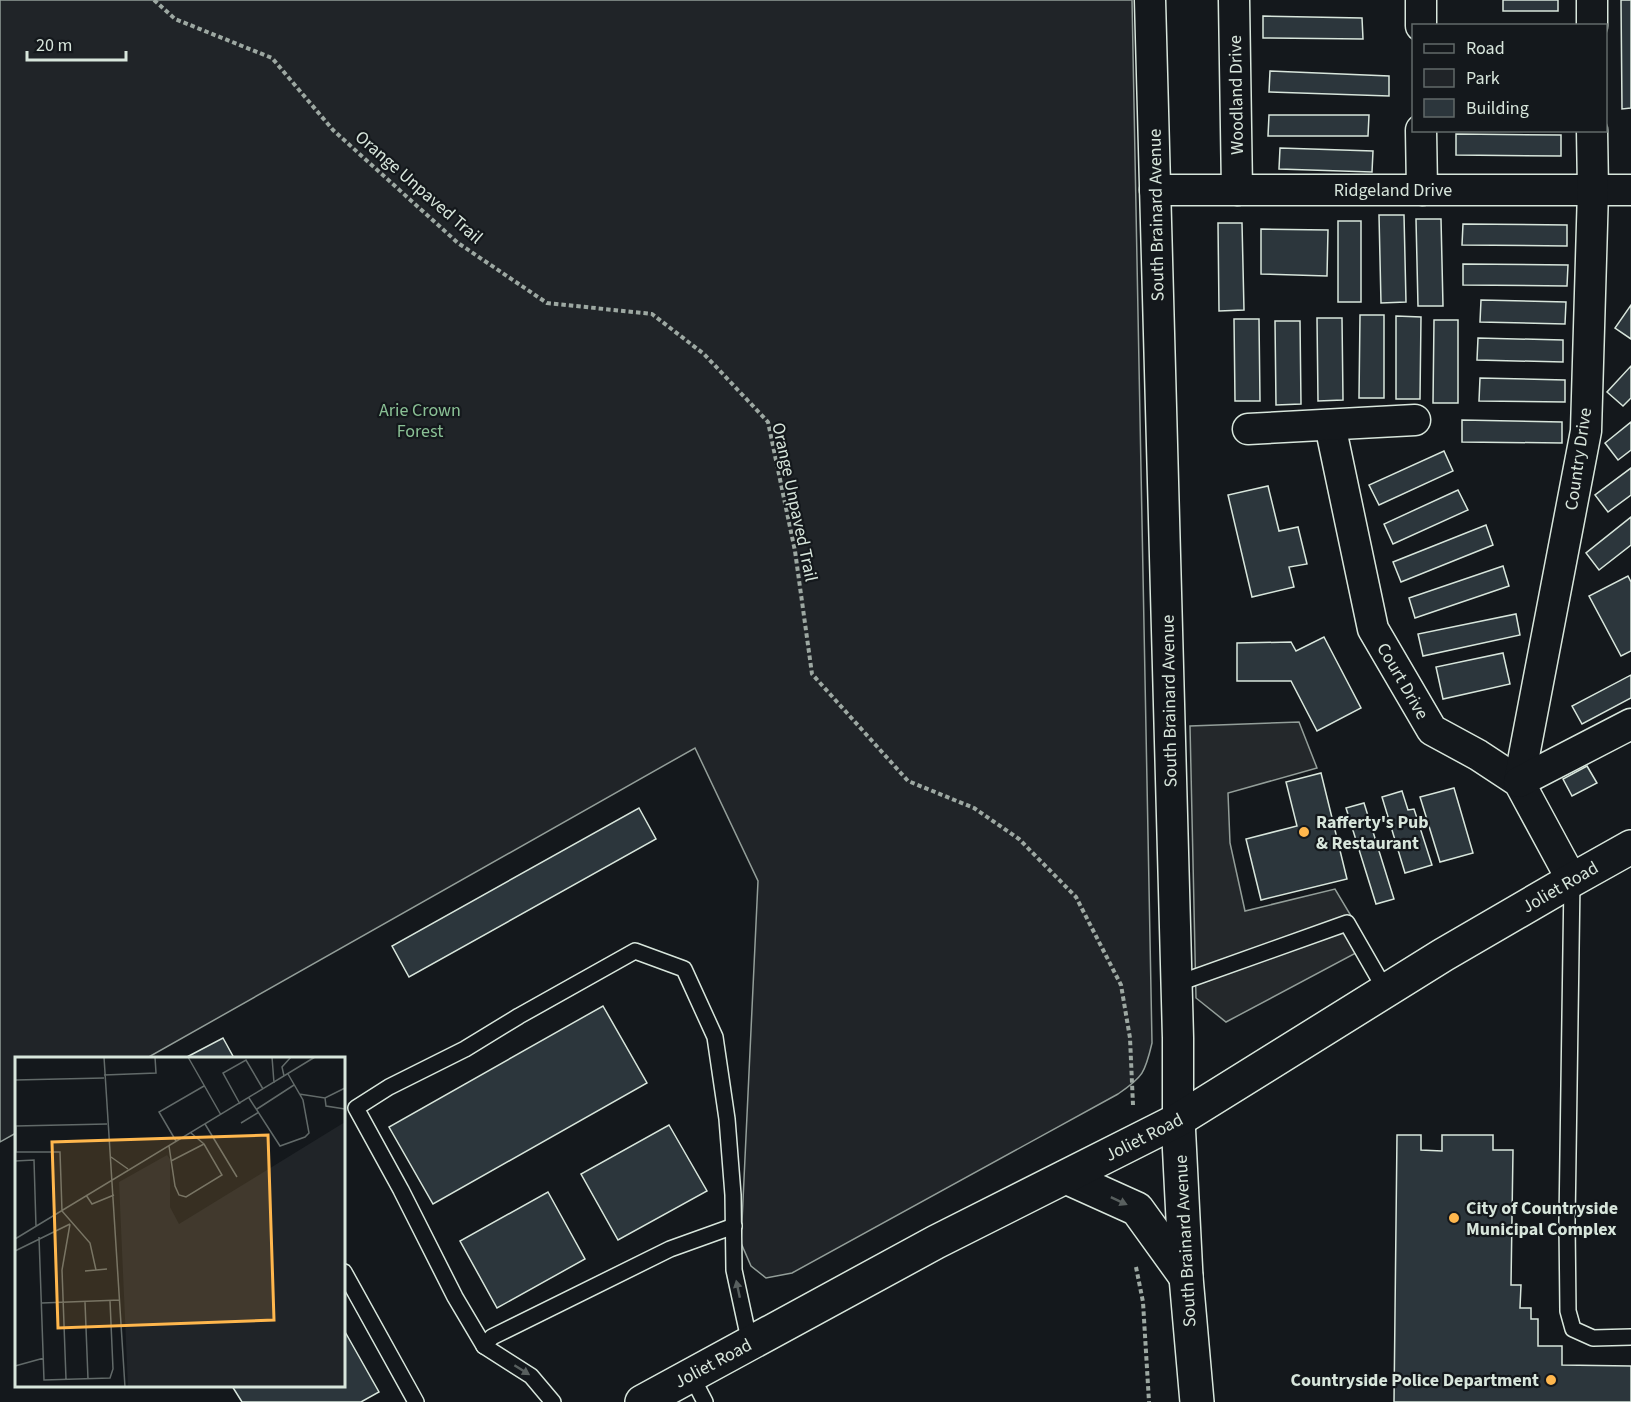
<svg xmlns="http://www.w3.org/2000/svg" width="1631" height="1402" font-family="'Source Sans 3',sans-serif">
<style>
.green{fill:#202428;stroke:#939e99;stroke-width:1.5}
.parking{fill:#24282b;stroke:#939e99;stroke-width:1.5}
.building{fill:#2c363c;stroke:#d8e6dc;stroke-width:1.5}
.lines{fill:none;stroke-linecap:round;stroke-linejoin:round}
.lane-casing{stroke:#d8e6dc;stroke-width:18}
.street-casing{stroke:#d8e6dc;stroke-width:33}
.secondary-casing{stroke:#d8e6dc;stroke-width:36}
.primary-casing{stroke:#d8e6dc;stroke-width:36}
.path{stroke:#9da8a2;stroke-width:4;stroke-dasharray:4.5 3;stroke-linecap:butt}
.lane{stroke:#14181c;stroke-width:15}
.street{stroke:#14181c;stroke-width:30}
.secondary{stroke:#14181c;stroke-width:33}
.primary{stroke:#14181c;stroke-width:33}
.oneway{fill:#59605f}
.poi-dot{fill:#ffb74d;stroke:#14181c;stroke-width:2}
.labels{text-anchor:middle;stroke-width:4.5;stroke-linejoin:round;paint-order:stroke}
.street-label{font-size:18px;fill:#d8e6dc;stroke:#14181c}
.park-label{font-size:18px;fill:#8ac095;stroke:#14181c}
.poi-label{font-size:18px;font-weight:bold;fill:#d8e6dc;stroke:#14181c;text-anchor:start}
.inset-road{fill:none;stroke:#626a69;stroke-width:1.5}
.view{fill:#ffb74d;fill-opacity:0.15;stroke:#ffb74d;stroke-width:3}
.inset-edge{fill:none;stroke:#d8e6dc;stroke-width:3}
</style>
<rect width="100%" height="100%" fill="#14181c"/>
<!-- green -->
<path class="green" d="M0,0H1132L1152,1043C1145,1073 1143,1077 1118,1094L792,1273L766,1278L751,1266L741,1243L758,881L695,748L147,1058H16V1133L0,1142Z"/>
<!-- parking -->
<polygon class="parking" points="1299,722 1317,768 1228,793 1230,843 1245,911 1335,889 1369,946 1226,1022 1196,998 1190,726"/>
<!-- building -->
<g class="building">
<rect x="1503" y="0" width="55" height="11"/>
<polygon points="1621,0 1631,0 1631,108 1622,109"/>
<polygon points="1263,16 1362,18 1363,39 1263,38"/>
<polygon points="1270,71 1389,76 1389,96 1269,92"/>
<polygon points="1269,115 1369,115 1368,136 1268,136"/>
<polygon points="1456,134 1561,135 1561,156 1456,155"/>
<polygon points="1280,148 1373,151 1372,172 1279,169"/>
<polygon points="1379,215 1404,215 1406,302 1381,303"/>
<polygon points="1416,219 1441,219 1443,306 1418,306"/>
<rect x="1338" y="221" width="23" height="81"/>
<polygon points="1218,223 1242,223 1244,310 1219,311"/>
<polygon points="1463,224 1567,225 1567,246 1462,245"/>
<polygon points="1261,229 1328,230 1327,276 1261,274"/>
<polygon points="1463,264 1568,265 1567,286 1463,285"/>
<polygon points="1481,300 1566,302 1565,324 1480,322"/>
<polygon points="1631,305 1631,339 1615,328"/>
<polygon points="1360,315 1384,315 1384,398 1359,398"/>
<polygon points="1396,316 1421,317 1420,399 1396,399"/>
<polygon points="1317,318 1342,318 1343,400 1318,401"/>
<polygon points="1234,319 1259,319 1260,401 1235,401"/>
<polygon points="1434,320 1458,320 1458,403 1433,403"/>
<polygon points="1275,321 1300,321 1301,404 1276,405"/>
<polygon points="1478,338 1563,340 1563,362 1477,360"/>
<polygon points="1631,366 1631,398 1623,406 1607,392"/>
<polygon points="1480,378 1565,380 1565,402 1479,401"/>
<polygon points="1462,420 1562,422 1562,443 1462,442"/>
<polygon points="1631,422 1631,450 1618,460 1605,443"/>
<polygon points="1444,451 1453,471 1379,505 1369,485"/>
<polygon points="1631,468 1631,495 1608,512 1595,495"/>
<polygon points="1268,486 1279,531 1298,527 1307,564 1289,567 1294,587 1252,597 1228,495"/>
<polygon points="1458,490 1468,510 1393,544 1384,524"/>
<polygon points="1631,517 1631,545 1599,570 1586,553"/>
<polygon points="1486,525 1493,545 1401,582 1393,562"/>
<polygon points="1503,566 1509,586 1415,618 1409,598"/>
<polygon points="1628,576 1631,582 1631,651 1621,656 1589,596"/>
<polygon points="1516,614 1520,635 1423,656 1418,634"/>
<polygon points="1324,637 1361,708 1317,731 1291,681 1237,681 1237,643 1291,642 1296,651"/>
<polygon points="1503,653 1510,684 1443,699 1436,667"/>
<polygon points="1631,675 1631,698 1582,724 1572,706"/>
<polygon points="1587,766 1597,783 1572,796 1563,779"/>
<polygon points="1321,773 1347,879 1261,900 1246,839 1297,826 1286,782"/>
<polygon points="1454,788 1473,853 1440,862 1420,797"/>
<polygon points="1402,791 1408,810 1414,809 1432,865 1405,873 1382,797"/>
<polygon points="1364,803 1394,899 1376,904 1346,808"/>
<polygon points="639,808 656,839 409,977 392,946"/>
<polygon points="603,1006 647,1083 433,1204 389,1127"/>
<polygon points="223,1038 234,1058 185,1058"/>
<polygon points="669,1125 707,1191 618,1240 581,1174"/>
<polygon points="1397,1135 1421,1135 1421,1150 1442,1151 1442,1135 1493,1135 1493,1150 1513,1150 1511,1285 1521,1285 1520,1308 1531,1308 1531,1319 1538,1319 1538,1346 1562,1346 1562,1365 1631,1366 1631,1402 1394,1402"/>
<polygon points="548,1192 585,1259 497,1308 460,1241"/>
<polygon points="344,1330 379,1392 361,1402 242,1402 232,1386 344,1386"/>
</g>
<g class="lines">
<!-- lane casing -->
<g class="lane-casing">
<g id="lane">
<polyline points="1572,880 1567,1223 1568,1311 1573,1329 1593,1338 1631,1337"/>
<polyline points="1176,984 1347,923 1386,991"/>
<polyline points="344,1272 416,1402"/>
<polyline points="484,1346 492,1337 670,1249 734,1226"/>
<polyline points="691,1375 705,1402"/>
<polyline points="553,1402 531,1376 484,1346 455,1297 401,1190 356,1108 389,1087 465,1049 519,1016 635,951 684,969 715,1037 727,1119 733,1195 734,1270 750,1344"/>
</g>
</g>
<!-- street casing -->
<g class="street-casing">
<g id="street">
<polyline points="1150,0 1178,1038 1178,1120"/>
<polyline points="1234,0 1237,190"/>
<polyline points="1421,0 1421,26"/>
<polyline points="1592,0 1592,26"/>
<polyline points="1421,130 1422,190"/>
<polyline points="1155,190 1631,190"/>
<polyline points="1330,425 1373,629 1432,730 1478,755 1519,782 1572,880"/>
<polyline points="1248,429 1415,420"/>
<polyline points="1519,782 1586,431 1593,190 1592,130"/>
<polyline points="1519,782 1631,724"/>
</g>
</g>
<!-- secondary casing -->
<g class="secondary-casing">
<polyline id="secondary" points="1178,1120 1186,1277 1197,1402"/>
</g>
<!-- primary casing -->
<g class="primary-casing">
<g id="primary">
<polyline points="1066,1177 1137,1209 1186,1277"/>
<polyline points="642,1402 936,1242 1178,1120 1443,955 1572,880 1631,847"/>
</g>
</g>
<!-- path -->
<g class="path">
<polyline points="154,0 175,19 272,58 333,130 458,243 547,303 652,314 704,354 768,422 795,551 812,674 908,781 974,808 1019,839 1076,897 1121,985 1130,1038 1133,1105"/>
<polyline points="1136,1267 1143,1302 1149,1402"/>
</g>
<!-- lane -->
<use href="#lane" class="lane"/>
<!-- street -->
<use href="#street" class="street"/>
<!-- secondary -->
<use href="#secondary" class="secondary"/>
<!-- primary -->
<use href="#primary" class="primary"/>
</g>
<!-- one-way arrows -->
<defs><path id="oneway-solid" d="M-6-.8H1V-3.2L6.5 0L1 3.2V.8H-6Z" transform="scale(1.5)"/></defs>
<g class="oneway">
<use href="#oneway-solid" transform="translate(1119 1201) rotate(25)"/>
<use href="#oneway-solid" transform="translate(738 1289) rotate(-102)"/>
<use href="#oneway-solid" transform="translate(522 1370) rotate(32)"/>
</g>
<!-- markers -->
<g class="poi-dot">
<circle cx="1304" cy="832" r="6"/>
<circle cx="1454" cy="1218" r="6"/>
<circle cx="1551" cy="1380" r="6"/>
</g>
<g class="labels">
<!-- street labels -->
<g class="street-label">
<text transform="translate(1236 95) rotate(-91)" y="6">Woodland Drive</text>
<text transform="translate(419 187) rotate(41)" y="6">Orange Unpaved Trail</text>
<text x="1393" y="196">Ridgeland Drive</text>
<text transform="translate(1156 215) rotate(-91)" y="6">South Brainard Avenue</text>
<text transform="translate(1578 459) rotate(-82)" y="6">Country Drive</text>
<text transform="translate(795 502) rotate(78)" y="6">Orange Unpaved Trail</text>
<text transform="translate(1403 681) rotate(60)" y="6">Court Drive</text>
<text transform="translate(1169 701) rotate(-91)" y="6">South Brainard Avenue</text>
<text transform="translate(1560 887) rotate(-30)" y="6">Joliet Road</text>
<text transform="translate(1144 1137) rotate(-27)" y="6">Joliet Road</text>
<text transform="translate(1185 1241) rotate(-93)" y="6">South Brainard Avenue</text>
<text transform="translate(713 1363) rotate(-28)" y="6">Joliet Road</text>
</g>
<!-- park labels -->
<g class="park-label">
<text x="420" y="416">Arie Crown<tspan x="420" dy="21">Forest</tspan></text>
</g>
<!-- poi labels -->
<g class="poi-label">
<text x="1316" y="828">Rafferty's Pub<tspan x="1316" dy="21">&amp; Restaurant</tspan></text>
<text x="1466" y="1214">City of Countryside<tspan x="1466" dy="21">Municipal Complex</tspan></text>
<text x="1539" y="1386" text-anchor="end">Countryside Police Department</text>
</g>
</g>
<!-- overview -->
<g transform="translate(15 1057)">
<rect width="330" height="330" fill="#14181c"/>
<path d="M330,65V330H113L104,125L152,98L155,102V150L164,167Z" fill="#202428"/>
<path class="inset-road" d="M89,0L110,330M173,0L206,58M257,0L259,26M89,18L141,16L140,0M269,19L267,10L276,0M0,23L89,21M284,37L310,41L330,31M234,41L265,89L290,80L294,76L288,43L273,17M310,41L311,49L330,52M225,47L208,16L231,3L248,32M242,52L279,28M226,66L244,55M190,67L222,120M161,84L144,55L189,29M154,89L160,129L164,138L171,140L207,118L189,87L176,76M96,100L113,112M0,104L19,103L21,170M156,104L189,87M71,138L77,147L99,138M24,180L29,323L95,321L98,312L95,244M0,182L300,0M0,194L55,167M81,213L75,186L47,154L45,95H1V69L92,67M70,214L92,212M70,245L73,322M27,246L105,243M0,309L29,301M51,322L47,213L55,167"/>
<path class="view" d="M253,78L259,263L43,271L37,85Z"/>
<rect width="330" height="330" class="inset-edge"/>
</g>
<!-- legend -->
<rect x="1412" y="24" width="195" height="108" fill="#14181c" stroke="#626a69" stroke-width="1.5"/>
<rect x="1424" y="44" width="30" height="9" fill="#14181c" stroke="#626a69" stroke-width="1.5"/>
<text x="1466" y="54" font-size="18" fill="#d8e6dc">Road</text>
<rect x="1424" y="69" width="30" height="18" fill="#202428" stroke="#626a69" stroke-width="1.5"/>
<text x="1466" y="84" font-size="18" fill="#d8e6dc">Park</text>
<rect x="1424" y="99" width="30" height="18" fill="#2c363c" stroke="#626a69" stroke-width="1.5"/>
<text x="1466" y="114" font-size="18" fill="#d8e6dc">Building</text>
<!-- scale -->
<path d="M27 51v9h99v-9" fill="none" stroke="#d8e6dc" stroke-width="3"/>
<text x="36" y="51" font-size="18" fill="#d8e6dc" stroke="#14181c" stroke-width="4.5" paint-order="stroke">20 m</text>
</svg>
